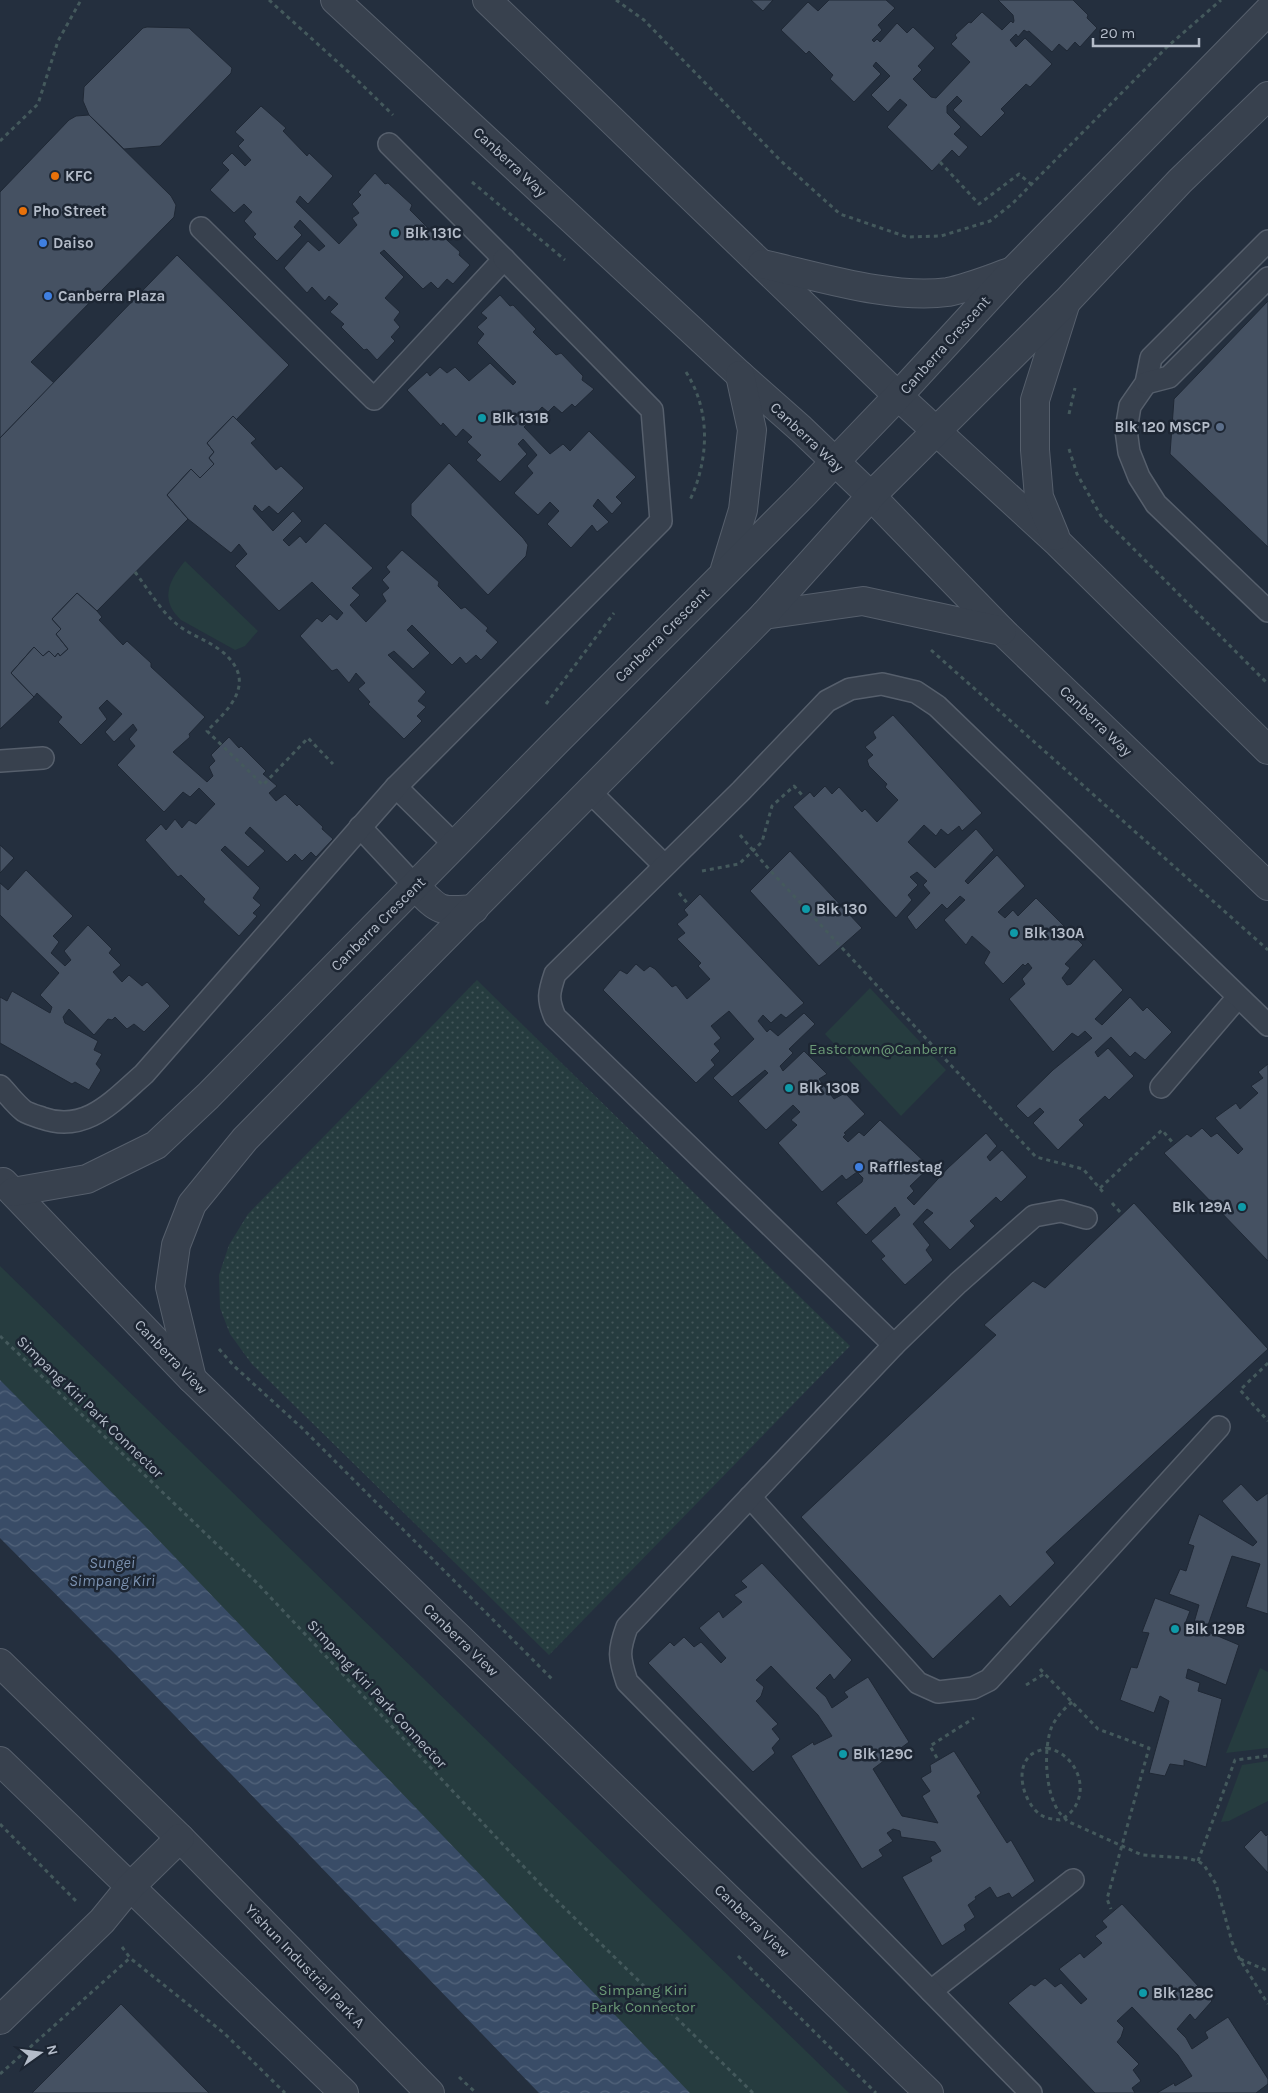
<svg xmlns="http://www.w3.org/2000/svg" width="1268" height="2093" font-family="Karla,sans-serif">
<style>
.grass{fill:url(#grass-dots)}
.green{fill:#263c3f}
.water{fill:url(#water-waves)}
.building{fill:#455162;stroke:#1f2835}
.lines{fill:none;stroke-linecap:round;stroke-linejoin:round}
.lane-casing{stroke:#565f6c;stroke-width:24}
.street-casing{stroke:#565f6c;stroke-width:30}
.path{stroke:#44595c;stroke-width:3;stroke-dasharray:4 4;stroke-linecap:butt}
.lane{stroke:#38414e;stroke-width:21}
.street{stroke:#38414e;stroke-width:28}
.food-dot{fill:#e8710a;stroke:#1d2633;stroke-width:2}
.culture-dot{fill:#0f9aa8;stroke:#1d2633;stroke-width:2}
.shop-dot{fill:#3f7fe0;stroke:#1d2633;stroke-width:2}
.service-dot{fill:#5c6f8a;stroke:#1d2633;stroke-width:2}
.labels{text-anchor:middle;stroke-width:5;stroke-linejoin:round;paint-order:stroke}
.street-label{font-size:15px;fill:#b4bcc9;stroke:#1d2633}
.poi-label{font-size:15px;font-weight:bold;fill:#b4bcc9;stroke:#1d2633;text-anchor:start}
.park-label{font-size:15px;fill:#6b9a76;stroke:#1d2633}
.water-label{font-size:16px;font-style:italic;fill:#7c92b1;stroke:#1d2633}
</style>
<defs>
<pattern id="grass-dots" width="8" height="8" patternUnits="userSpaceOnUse" patternTransform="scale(1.25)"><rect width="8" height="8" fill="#263c3f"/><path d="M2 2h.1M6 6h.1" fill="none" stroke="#435659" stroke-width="1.8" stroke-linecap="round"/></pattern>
<pattern id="water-waves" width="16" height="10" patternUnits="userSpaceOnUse" patternTransform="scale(1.25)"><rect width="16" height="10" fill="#394c67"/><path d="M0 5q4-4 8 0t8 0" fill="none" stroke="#53647b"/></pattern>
</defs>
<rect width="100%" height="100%" fill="#242f3e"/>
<!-- grass -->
<polygon class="grass" points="477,980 850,1346 549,1655 251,1363 230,1334 220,1308 219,1275 229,1245 248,1214"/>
<!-- green -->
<g class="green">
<path d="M185,561L258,631L245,646L235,650L181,620C159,600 169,580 185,561Z"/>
<polygon points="870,988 946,1070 901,1116 825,1034"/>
<polygon points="0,1266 849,2093 630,2093 0,1476"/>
<polygon points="1260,1668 1268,1672 1268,1748 1226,1753"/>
<polygon points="1268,1761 1268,1801 1229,1821 1221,1822 1242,1765"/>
</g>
<!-- water -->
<polygon class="water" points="0,1380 146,1527 690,2093 539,2093 121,1660 0,1538"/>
<!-- building -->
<g class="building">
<polygon points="751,0 773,0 763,11"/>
<polygon points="829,0 886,0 895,8 878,25 882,30 872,40 874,42 877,39 880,42 897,23 907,33 913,27 935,48 918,66 922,70 913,79 931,97 936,98 970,62 951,44 957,38 955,35 969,22 971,23 982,12 1002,30 1011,21 1013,23 1014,21 1013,15 998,0 1073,0 1088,15 1087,18 1097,28 1080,47 1075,42 1067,51 1059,44 1052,52 1029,31 1027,32 1024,30 1018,37 1016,34 1010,40 1016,47 1025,38 1052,64 1030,87 1026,84 1001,109 1005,113 981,137 953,110 962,101 957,96 947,106 947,113 961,127 954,134 968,147 959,157 952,150 932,171 887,127 907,105 900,99 888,112 871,95 890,76 876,62 873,66 881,74 854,102 830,79 833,75 809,51 806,54 781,30 808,2 818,11"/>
<polygon points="147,27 189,28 232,68 231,73 160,146 124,149 89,115 83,101 84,87 143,28"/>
<polygon points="261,106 286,128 283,131 307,156 309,153 333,176 308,204 300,196 296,202 339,244 357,225 352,218 359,213 352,204 361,195 358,192 375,173 385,184 388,183 412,205 410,210 432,232 436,230 460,252 459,255 470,265 453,284 447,279 438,289 431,282 423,289 384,250 380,253 404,277 385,298 400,312 394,320 400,327 391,337 395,341 377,360 367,349 364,350 341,327 344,324 330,312 338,304 329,296 325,301 312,287 307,293 284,268 308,241 319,251 325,246 300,220 294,227 302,235 277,261 253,237 256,234 244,221 252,212 244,204 234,213 210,190 229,170 222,163 232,153 245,166 251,160 238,146 244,140 235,132"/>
<polygon points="89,115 171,196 176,205 174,217 31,362 54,383 0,438 0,192 69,120 76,116"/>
<polygon points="177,255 289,365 236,420 233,416 207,443 214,452 209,458 214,464 200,478 191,469 167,495 188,519 97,611 77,593 52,619 61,629 56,634 68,649 60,656 58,653 55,657 49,651 43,656 34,647 11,673 34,697 0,729 0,438"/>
<polygon points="500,295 510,306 513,305 536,329 533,332 556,355 561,353 583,376 582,380 594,389 575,407 572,404 562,413 554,406 548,412 542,407 524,427 550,454 563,444 570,451 589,431 636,477 616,497 622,503 612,514 598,499 593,506 609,522 597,532 592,525 571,548 547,524 559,511 550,502 538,515 514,493 533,473 527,466 537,455 523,439 518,444 527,454 500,482 476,460 481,455 467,442 472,437 463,429 456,437 443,423 441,426 407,390 427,372 430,376 440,367 447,373 455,367 469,381 490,363 513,385 516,382 477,343 484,334 477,327 487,318 481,313"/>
<polygon points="1268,301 1268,547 1170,454 1174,399"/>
<polygon points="233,416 256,439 251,443 276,470 281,466 304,488 278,514 269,506 262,512 255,505 253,509 273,531 293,511 302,521 283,540 289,546 300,536 306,543 325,523 373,568 352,588 360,595 350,605 366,622 386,601 382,594 389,588 382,580 390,572 386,567 402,550 439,582 438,586 461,609 465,607 488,628 486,631 498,642 481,660 476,655 466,664 460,657 452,665 412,625 407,630 430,653 413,669 394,651 388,655 426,692 418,701 426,707 417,716 422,721 404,739 368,704 370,702 358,689 365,683 356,673 349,683 337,669 332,671 300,636 317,618 322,622 330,614 337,620 343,613 312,582 279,611 235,566 247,554 239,544 231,553 188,519 167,495 191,469 200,478 214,464 209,458 214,452 207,443"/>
<polygon points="449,463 523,538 528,545 526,556 488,595 411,515 411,504"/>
<polygon points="77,593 97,611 102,617 99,620 123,645 127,641 151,663 151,667 205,717 189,734 190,737 173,752 207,782 213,776 209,767 215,761 211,755 229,737 239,748 241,746 266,771 263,774 277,786 269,793 276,801 285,794 297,806 299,804 323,827 322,829 333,839 316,857 311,852 302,861 295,854 287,862 250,827 245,833 265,851 248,867 225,846 221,850 260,888 253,898 261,905 253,913 257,916 239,936 203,902 205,899 181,875 178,877 145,840 161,824 166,830 175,819 182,828 189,820 196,824 215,804 199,788 190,797 183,792 164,812 117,765 135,746 129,739 137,730 133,724 114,742 105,732 122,714 107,700 99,708 107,719 81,745 58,722 62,717 37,693 34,697 11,673 34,647 43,656 49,651 55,657 58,653 60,656 68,649 56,634 61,629 52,619"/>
<polygon points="893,715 982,813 962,831 959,826 948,835 941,829 936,836 924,825 908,842 935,868 976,829 994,850 965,881 968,884 997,855 1025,886 998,912 1005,918 1013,910 1018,916 1036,898 1083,945 1065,964 1070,968 1062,978 1067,985 1071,984 1094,959 1123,990 1095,1019 1102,1025 1130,997 1143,1011 1147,1007 1172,1032 1145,1060 1135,1052 1130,1057 1111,1037 1095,1052 1098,1057 1108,1048 1134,1076 1109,1100 1105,1096 1079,1120 1084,1125 1058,1150 1033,1123 1044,1112 1040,1108 1028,1118 1016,1106 1053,1070 1092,1038 1085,1031 1078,1037 1072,1033 1053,1052 1009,999 1025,984 1022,979 1032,968 1028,963 1025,966 1023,964 1003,984 984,963 990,952 972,936 966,945 944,920 965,900 960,896 947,909 942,904 916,930 907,917 930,893 923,885 927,881 917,872 910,877 918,885 908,895 912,900 896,918 793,807 810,792 814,797 825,786 832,794 839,787 862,812 865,809 877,822 898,800 885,787 887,784 869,766 867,760 873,755 865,747 876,738 873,732"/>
<polygon points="0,845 14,858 0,873"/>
<polygon points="790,851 862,928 819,966 750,891"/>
<polygon points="26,870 73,916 53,936 59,942 51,953 65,966 71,960 64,951 88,925 112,949 109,953 121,965 113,972 122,982 129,975 142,986 147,982 170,1006 144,1032 134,1024 127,1029 115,1017 112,1020 108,1019 94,1035 69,1009 63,1017 65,1023 98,1041 94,1050 102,1054 96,1064 101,1070 89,1090 75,1082 72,1084 0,1043 0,997 7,1001 12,991 50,1013 52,1007 40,995 59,973 0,915 0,883 8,890"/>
<polygon points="700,894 804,1003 786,1018 781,1014 771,1023 763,1015 758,1021 767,1032 770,1029 778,1036 804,1013 815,1024 789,1049 793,1053 780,1066 783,1071 804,1051 827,1074 819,1079 834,1099 845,1093 865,1114 844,1133 846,1134 843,1137 848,1142 859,1132 864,1136 880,1120 930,1167 910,1186 914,1191 907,1198 914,1205 948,1168 986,1133 997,1146 987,1157 990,1161 1002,1150 1027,1177 1001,1202 996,1197 970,1221 975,1226 950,1250 923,1222 933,1213 927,1209 913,1224 930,1245 926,1250 933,1260 905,1285 881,1259 885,1256 871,1241 900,1215 895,1207 866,1235 836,1203 862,1182 863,1178 857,1172 846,1180 842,1175 822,1192 778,1143 797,1125 791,1120 800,1112 793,1105 766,1130 738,1101 768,1073 765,1070 732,1097 713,1078 754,1039 729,1011 711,1026 721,1038 714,1044 720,1051 711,1060 715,1065 696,1083 603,990 620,970 627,974 636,964 644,971 650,966 655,969 672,987 676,985 687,999 710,979 698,966 701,963 677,939 685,933 677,924 688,915 684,910"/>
<polygon points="1268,1064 1268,1261 1164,1153 1187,1134 1191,1137 1202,1128 1211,1137 1217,1133 1238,1154 1243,1149 1215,1118 1236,1103 1240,1109 1258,1093 1251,1086 1263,1078 1258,1072"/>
<polygon points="1134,1203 1268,1349 1046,1552 1055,1563 1010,1607 1000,1595 933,1659 801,1517 996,1335 984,1325 1033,1281 1045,1288"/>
<polygon points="1241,1484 1257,1501 1268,1493 1268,1614 1246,1607 1260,1564 1232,1556 1206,1631 1239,1645 1226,1685 1188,1669 1186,1678 1200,1683 1198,1691 1222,1699 1206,1767 1184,1760 1184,1766 1170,1764 1165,1776 1149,1773 1169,1701 1160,1696 1154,1713 1120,1700 1131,1667 1137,1668 1149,1633 1142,1632 1155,1598 1190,1611 1185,1624 1193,1626 1199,1605 1169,1594 1180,1569 1186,1571 1194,1546 1188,1544 1199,1514 1253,1546 1257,1542 1222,1501"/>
<polygon points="762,1563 852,1660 834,1680 830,1674 816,1688 826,1697 832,1708 848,1697 844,1692 868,1677 909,1742 873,1769 902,1816 938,1823 922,1796 930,1791 921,1778 931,1772 930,1765 954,1751 981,1793 977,1796 1007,1843 1011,1840 1035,1881 1012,1898 1009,1893 997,1898 990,1887 975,1897 976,1899 968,1905 975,1917 964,1925 966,1930 942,1946 902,1877 932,1861 930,1857 941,1851 935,1842 901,1837 900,1831 893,1829 887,1833 893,1841 879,1850 883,1856 862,1869 791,1756 813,1742 814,1745 832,1736 818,1715 771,1666 756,1680 764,1687 761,1696 756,1701 778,1724 772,1729 780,1739 772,1748 775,1753 753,1772 648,1663 670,1642 674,1646 684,1637 694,1647 701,1642 721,1663 726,1658 699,1628 719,1611 723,1618 742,1602 734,1595 747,1587 741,1581"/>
<polygon points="1261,1830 1266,1836 1268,1834 1268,1873 1244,1847"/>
<polygon points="1122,1904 1212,2001 1195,2020 1190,2014 1177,2029 1186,2038 1192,2049 1208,2038 1205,2032 1228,2017 1268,2079 1268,2084 1256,2093 1157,2093 1174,2083 1175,2086 1192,2076 1178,2055 1132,2007 1117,2021 1124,2028 1121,2037 1117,2042 1139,2064 1133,2070 1141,2081 1132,2088 1135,2093 1095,2093 1008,2003 1031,1984 1035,1986 1045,1978 1055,1987 1061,1983 1081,2004 1087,1999 1059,1969 1080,1953 1084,1958 1102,1943 1095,1936 1107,1927 1102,1921"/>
<polygon points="121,2004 209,2093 32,2093"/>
</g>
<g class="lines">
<!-- lane casing -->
<g class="lane-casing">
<g id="lane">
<polyline points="201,228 374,399 504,259 389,144"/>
<polyline points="1268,241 1151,358 1146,383 1130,406 1126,430 1129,452 1139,477 1156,504 1268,611"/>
<polyline points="1146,383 1169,377 1268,278"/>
<polyline points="0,761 43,758"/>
<polyline points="396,787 455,845"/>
<polyline points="589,791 664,865"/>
<polyline points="360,827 415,886"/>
<path d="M0,1086C8,1094 15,1104 24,1111C29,1114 36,1116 42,1118C86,1134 114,1100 144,1074L396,787L661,521L652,410L504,259"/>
<polyline points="1161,1087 1238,997"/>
<path d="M894,1345L555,1017C547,999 549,992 555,974L741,791L827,701L850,689L882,684L916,692L937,706L1268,1025"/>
<polyline points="750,1497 918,1683 938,1692 973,1688 989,1680 1219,1427"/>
<polyline points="931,1991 1073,1880"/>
<path d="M1031,2093L627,1682C619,1658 618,1651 627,1627L894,1345L958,1283L1034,1216L1061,1211L1086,1218"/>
</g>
</g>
<!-- street casing -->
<g class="street-casing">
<g id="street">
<polyline points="335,0 740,375 801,429 871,496 1002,631 1268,886"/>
<polyline points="487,0 898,396 1058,543 1268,750"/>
<path d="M762,264C817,276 892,300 948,292C968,288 990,279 1010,272"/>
<polyline points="1055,536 1039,497 1035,450 1035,400 1065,305"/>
<polyline points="725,569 743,510 752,430 740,375"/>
<polyline points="764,615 863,601 1002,631"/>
<path d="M415,886C439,911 439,912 474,909"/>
<polyline points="3,1182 192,1379 929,2093"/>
<polyline points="13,1192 87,1179 156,1145 208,1096 557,741 803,495 898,396 1012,272 1268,11"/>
<polyline points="192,1379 170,1287 176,1245 192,1204 245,1139 764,615 871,496 1067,301 1180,181 1268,96"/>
<polyline points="0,1663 180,1838 430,2093"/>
<path d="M0,1761C114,1872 230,1982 344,2093"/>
<polyline points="0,2020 102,1921 129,1888 180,1838"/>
</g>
</g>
<!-- path -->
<g class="path">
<polyline points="269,0 353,76 393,115"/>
<polyline points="616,0 644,20 781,161 840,214 907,237 941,236 990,221 1012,204 1167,47 1221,0"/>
<polyline points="0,141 38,104 58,41 81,0"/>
<polyline points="940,162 979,204 1019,174 1032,185"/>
<polyline points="472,182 565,260"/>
<path d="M686,372C711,411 709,459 690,500"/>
<polyline points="1069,414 1075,388"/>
<polyline points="1069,449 1077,474 1101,516 1268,684"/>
<path d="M135,572C149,590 161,612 179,626C194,637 215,643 228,657C255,685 228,710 207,731L263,785L308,738L333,764"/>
<polyline points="931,650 1268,950"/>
<polyline points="546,704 614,613"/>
<polyline points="740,835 767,867 1036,1157 1083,1169 1103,1192"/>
<polyline points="702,871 739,864 762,842 772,806 794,786 803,796"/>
<polyline points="679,893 688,904"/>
<polyline points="1100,1188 1162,1130 1173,1143"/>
<polyline points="1112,1203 1121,1213"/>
<polyline points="0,1336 257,1583 542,1886 753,2093"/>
<polyline points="219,1349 234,1366 302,1428 552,1679"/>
<polyline points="1268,1363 1240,1390 1268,1421"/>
<polyline points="1040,1669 1098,1729 1149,1748 1107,1899 1111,1909"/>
<polyline points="1026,1685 1044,1674"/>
<path d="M1072,1702C1064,1709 1057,1716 1052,1726C1043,1748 1045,1792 1059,1812C1061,1815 1065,1818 1067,1821L1142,1855L1186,1858L1198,1861L1204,1865L1216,1884L1232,1942L1239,1958L1268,2004"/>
<path d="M1047,1748C1082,1755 1094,1803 1060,1820C1054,1819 1047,1819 1041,1815C1024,1804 1013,1768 1032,1754C1036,1751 1042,1750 1047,1748Z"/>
<polyline points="937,1758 930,1746 974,1718"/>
<polyline points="0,1824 76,1901"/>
<polyline points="1198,1861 1235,1760 1268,1756"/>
<polyline points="122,1947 130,1958 224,2033 285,2093"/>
<polyline points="738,1956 876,2093"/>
<polyline points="1240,1959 1268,1971"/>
<polyline points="0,2074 130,1958"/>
<polyline points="459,2077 476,2093"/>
</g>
<!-- lane -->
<use href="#lane" class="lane"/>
<!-- street -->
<use href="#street" class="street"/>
</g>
<!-- markers -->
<g class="food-dot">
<circle cx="55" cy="176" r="5"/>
<circle cx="23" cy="211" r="5"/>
</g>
<g class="culture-dot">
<circle cx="395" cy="233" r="5"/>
<circle cx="482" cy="418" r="5"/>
<circle cx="806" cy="909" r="5"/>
<circle cx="1014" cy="933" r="5"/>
<circle cx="789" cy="1088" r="5"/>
<circle cx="1242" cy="1207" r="5"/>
<circle cx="1175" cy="1629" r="5"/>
<circle cx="843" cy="1754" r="5"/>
<circle cx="1143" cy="1993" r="5"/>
</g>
<g class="shop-dot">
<circle cx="43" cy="243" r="5"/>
<circle cx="48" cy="296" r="5"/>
<circle cx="859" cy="1167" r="5"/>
</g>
<circle class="service-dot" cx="1220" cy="427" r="5"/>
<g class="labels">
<!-- street labels -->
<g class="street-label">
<text transform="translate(510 162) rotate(43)" y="5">Canberra Way</text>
<text transform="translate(945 345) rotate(-48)" y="5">Canberra Crescent</text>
<text transform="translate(807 437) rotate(43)" y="5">Canberra Way</text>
<text transform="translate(662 635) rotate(-45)" y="5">Canberra Crescent</text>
<text transform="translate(1096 721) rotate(44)" y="5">Canberra Way</text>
<text transform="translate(378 924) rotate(-45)" y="5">Canberra Crescent</text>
<text transform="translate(171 1357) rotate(46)" y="5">Canberra View</text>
<text transform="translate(90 1407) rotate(44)" y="5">Simpang Kiri Park Connector</text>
<text transform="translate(461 1640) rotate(44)" y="5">Canberra View</text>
<text transform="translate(377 1694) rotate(47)" y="5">Simpang Kiri Park Connector</text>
<text transform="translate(752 1921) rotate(44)" y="5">Canberra View</text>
<text transform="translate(305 1966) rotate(46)" y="5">Yishun Industrial Park A</text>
</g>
<!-- poi labels -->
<g class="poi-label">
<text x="65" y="181">KFC</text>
<text x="33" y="216">Pho Street</text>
<text x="405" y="238">Blk 131C</text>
<text x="53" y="248">Daiso</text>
<text x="58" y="301">Canberra Plaza</text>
<text x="492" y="423">Blk 131B</text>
<text x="1210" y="432" text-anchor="end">Blk 120 MSCP</text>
<text x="816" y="914">Blk 130</text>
<text x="1024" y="938">Blk 130A</text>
<text x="799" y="1093">Blk 130B</text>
<text x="869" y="1172">Rafflestag</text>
<text x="1232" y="1212" text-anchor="end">Blk 129A</text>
<text x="1185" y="1634">Blk 129B</text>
<text x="853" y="1759">Blk 129C</text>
<text x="1153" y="1998">Blk 128C</text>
</g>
<!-- park labels -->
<g class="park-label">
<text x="883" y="1054">Eastcrown@Canberra</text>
<text x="643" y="1995">Simpang Kiri<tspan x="643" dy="17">Park Connector</tspan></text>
</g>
<!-- water labels -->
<g class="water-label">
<text x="112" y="1568">Sungei<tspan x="112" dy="18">Simpang Kiri</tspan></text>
</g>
</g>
<!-- north arrow -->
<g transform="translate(40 2053) rotate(76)" stroke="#1d2633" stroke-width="4" paint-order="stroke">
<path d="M0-4L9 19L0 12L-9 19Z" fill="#b4bcc9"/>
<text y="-8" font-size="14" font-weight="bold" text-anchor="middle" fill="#b4bcc9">N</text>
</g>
<!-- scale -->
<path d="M1093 38v8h106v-8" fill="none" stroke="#b4bcc9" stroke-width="2.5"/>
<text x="1100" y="38" font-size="15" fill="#b4bcc9" stroke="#1d2633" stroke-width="4" paint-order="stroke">20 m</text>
</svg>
